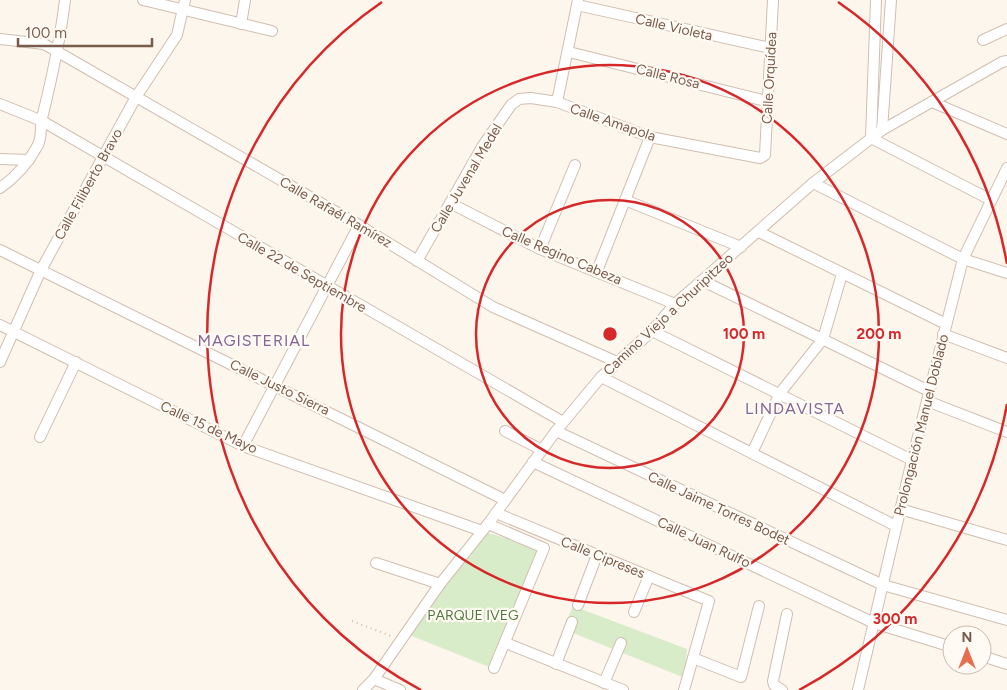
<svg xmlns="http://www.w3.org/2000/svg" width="1007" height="690" font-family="Figtree,sans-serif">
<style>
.green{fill:#d8ecc9}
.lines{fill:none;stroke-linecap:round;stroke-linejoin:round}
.minor-casing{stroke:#d1beb0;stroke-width:12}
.path{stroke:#d9b8a5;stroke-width:2;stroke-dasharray:1 4;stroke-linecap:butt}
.minor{stroke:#fff;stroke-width:10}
.ring{fill:none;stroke:#d62828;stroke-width:2.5}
.labels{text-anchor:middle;stroke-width:4.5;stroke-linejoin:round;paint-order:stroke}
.street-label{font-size:14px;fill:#7a5c4d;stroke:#fffaf3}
.park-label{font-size:14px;fill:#537a41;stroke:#fffaf3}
.quarter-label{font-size:16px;letter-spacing:1px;fill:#846695;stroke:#fffaf3}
.centre{fill:#d62828;stroke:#fffaf3;stroke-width:2.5}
.ring-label{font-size:15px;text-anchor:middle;font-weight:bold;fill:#d62828;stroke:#fffaf3;stroke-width:4.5;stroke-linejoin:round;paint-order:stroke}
</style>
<rect width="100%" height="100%" fill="#fdf6ec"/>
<!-- green -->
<g class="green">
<polygon points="482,531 545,550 497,670 407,634"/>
<polygon points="573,606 687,649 685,678 563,629"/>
</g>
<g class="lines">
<!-- minor casing -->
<g class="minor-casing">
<g id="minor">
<polyline points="143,0 272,31"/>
<polyline points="876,0 871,138 991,200"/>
<polyline points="577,5 770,48"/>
<polyline points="241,24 245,0"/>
<polyline points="0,39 44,44 359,225 493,307 617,362"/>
<polyline points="983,40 1007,29"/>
<polyline points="569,52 766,101"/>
<polyline points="557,102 578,0"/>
<polyline points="932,102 1007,134"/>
<polyline points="0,104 42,121 563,422"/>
<polyline points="882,130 891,0"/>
<polyline points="0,159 29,160"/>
<polyline points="813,183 963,259 1007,273"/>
<path d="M0,188C16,177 29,162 38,145C42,137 40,127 42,118C52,78 60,41 65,0"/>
<polyline points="625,200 741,247"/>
<polyline points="450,203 540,249 675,304"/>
<polyline points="759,232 946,324"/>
<polyline points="540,249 575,165"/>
<polyline points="0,250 505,500"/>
<polyline points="417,261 482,147 511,105 519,99 531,98 557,102 650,137 760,158 765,155 773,0"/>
<polyline points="597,271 650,137"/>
<polyline points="703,281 929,391"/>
<polyline points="0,325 243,446 482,531"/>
<polyline points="652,331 912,460"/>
<polyline points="943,334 1007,358"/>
<polyline points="0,362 41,270 136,97 177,35 185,0"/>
<polyline points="601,377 896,526"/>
<polyline points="927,401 1007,432"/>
<polyline points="505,431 542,450"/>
<polyline points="556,431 883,585 1007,620"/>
<polyline points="40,437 76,362"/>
<polyline points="243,446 359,225"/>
<polyline points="752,453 780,393 823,339 842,274"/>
<polyline points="533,462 874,623 952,647"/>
<polyline points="900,509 1007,540"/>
<polyline points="496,513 709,601 684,690"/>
<polyline points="488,524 544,548 494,668"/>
<polyline points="376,563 440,584"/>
<polyline points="578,605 597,555"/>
<polyline points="634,612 649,576"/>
<polyline points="506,643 623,690"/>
<polyline points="982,656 1007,664"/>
<polyline points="693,658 741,677 759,606"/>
<polyline points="556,664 572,622"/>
<polyline points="374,679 400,690"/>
<polyline points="604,683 621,643"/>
<polyline points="363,690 374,679 440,584 488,524 556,431 601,377 652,331 675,304 813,183 882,130 1002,62 1007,61"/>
<polyline points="782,690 774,685 773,681 787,614"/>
<polyline points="858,690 912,460 963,259 1007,168"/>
</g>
</g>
<!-- path -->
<polyline class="path" points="352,621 391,636"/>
<!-- minor -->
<use href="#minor" class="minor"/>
</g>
<!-- distance rings -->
<g class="ring">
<circle cx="610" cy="334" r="134"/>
<circle cx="610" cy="334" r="269"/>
<path d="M1007 404A403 403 0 0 1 799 690M421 690A403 403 0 0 1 382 2M838 2A403 403 0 0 1 1007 264"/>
</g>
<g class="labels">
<!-- street labels -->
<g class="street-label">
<text transform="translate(674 27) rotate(13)" y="5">Calle Violeta</text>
<text transform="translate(668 76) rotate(14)" y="5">Calle Rosa</text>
<text transform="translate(769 78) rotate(-87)" y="5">Calle Orquídea</text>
<text transform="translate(613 122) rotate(19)" y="5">Calle Amapola</text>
<text transform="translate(466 178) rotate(-59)" y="5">Calle Juvenal Medel</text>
<text transform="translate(88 184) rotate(-61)" y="5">Calle Filiberto Bravo</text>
<text transform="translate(336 212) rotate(30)" y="5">Calle Rafaél Ramírez</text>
<text transform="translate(562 255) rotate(23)" y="5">Calle Regino Cabeza</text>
<text transform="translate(302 272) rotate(30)" y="5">Calle 22 de Septiembre</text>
<text transform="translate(668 314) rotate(-43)" y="5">Camino Viejo a Churipitzeo</text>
<text transform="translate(280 387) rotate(26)" y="5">Calle Justo Sierra</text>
<text transform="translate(921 425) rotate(-76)" y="5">Prolongación Manuel Doblado</text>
<text transform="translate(209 427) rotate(25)" y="5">Calle 15 de Mayo</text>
<text transform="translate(719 508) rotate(25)" y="5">Calle Jaime Torres Bodet</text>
<text transform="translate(704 542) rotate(25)" y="5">Calle Juan Rulfo</text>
<text transform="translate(603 557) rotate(22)" y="5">Calle Cipreses</text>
</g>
<!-- park labels -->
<g class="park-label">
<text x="473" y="620">PARQUE IVEG</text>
</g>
<!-- quarter labels -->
<g class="quarter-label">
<text x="254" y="346">MAGISTERIAL</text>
<text x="795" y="414">LINDAVISTA</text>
</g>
</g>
<circle cx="610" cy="334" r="8" class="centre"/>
<g class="ring-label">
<text x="744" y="339">100 m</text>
<text x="879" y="339">200 m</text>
<text x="895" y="624">300 m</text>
</g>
<!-- north arrow -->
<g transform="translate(967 650)"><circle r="24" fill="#fffaf3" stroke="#cabbb1"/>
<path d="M0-4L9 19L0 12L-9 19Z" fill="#e76f51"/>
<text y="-8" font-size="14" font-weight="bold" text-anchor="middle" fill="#7a5c4d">N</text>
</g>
<!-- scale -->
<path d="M18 38v8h134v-8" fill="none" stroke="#7a5c4d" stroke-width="2.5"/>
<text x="25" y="38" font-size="15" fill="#7a5c4d" stroke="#fffaf3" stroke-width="4" paint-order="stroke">100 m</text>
</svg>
